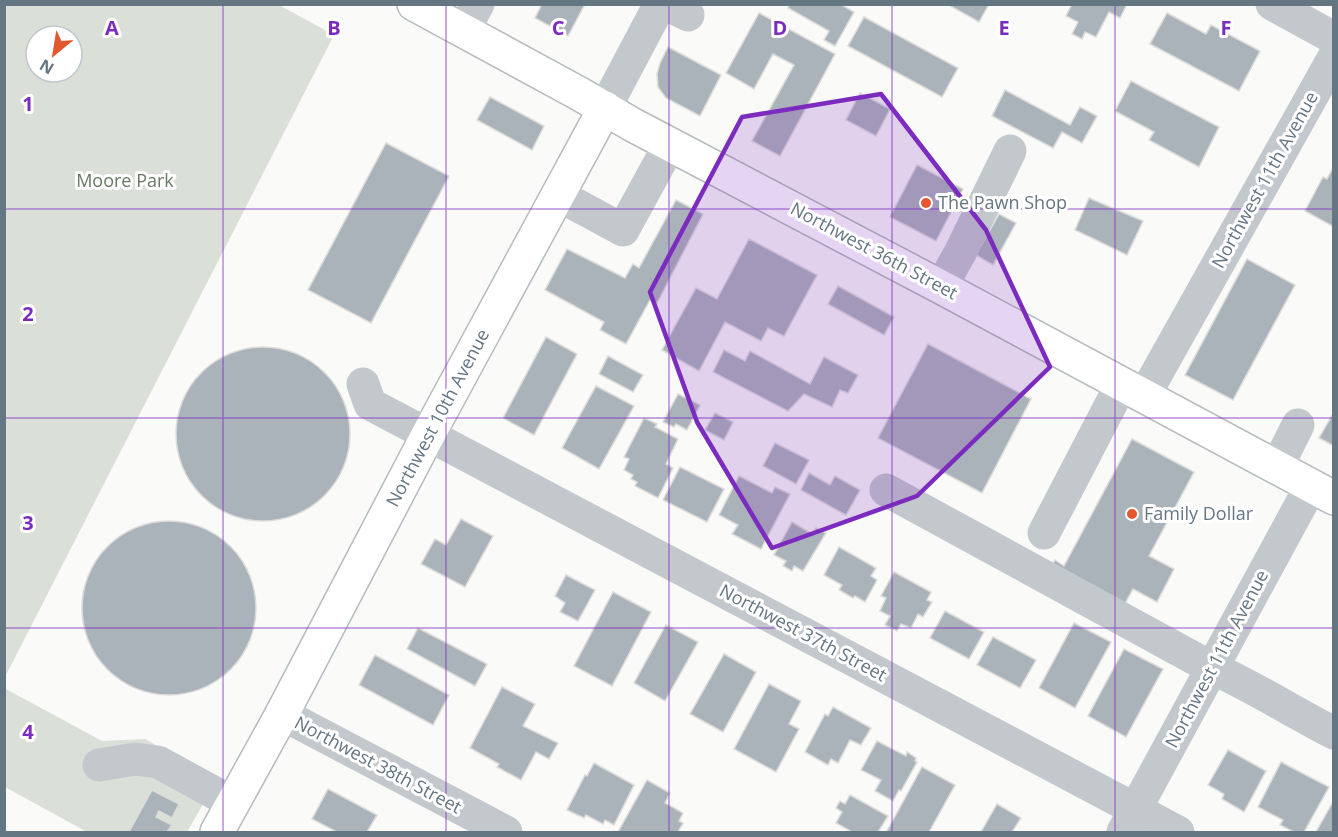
<svg xmlns="http://www.w3.org/2000/svg" width="1338" height="837" font-family="'Open Sans',sans-serif">
<style>
.green{fill:#dadfd7;fill-rule:evenodd}
.building{fill:#aab3b9;stroke:#dcdcda;stroke-width:1.5}
.lines{fill:none;stroke-linecap:round;stroke-linejoin:round}
.major-casing{stroke:#b5babe;stroke-width:36}
.minor{stroke:#c3c8cc;stroke-width:33}
.major{stroke:#fff;stroke-width:33}
.marked{fill:#7b2cbf;fill-opacity:0.2;stroke:#7b2cbf;stroke-width:4.5;stroke-linejoin:round}
.grid{fill:none;stroke:#7b2cbf;stroke-width:1.5;stroke-opacity:0.55}
.poi-dot{fill:#e4572e;stroke:#fff;stroke-width:2}
.labels{text-anchor:middle;stroke-width:6;stroke-linejoin:round;paint-order:stroke}
.street-label{font-size:18px;fill:#657683;stroke:#fff}
.park-label{font-size:18px;fill:#687a64;stroke:#fff}
.poi-label{font-size:18px;fill:#657683;stroke:#fff;text-anchor:start}
.grid-label{font-size:20px;text-anchor:middle;font-weight:bold;fill:#7b2cbf;stroke:#fff;stroke-width:6;stroke-linejoin:round;paint-order:stroke}
</style>
<rect width="100%" height="100%" fill="#fafaf8"/>
<!-- green -->
<g class="green">
<path d="M5,4L279,5L334,35L5,677ZM36,36H72V72H36Z"/>
<polygon points="4,688 102,741 145,739 217,780 187,832 87,832 5,787"/>
</g>
<!-- building -->
<g class="building">
<polygon points="542,4 585,4 568,36 535,18"/>
<polygon points="790,4 840,4 854,12 835,46 824,40 829,31 788,8"/>
<polygon points="947,4 989,4 979,22"/>
<polygon points="1072,4 1127,4 1120,18 1109,12 1096,37 1085,32 1082,39 1072,34 1078,22 1066,16"/>
<polygon points="759,13 835,54 780,156 752,141 794,65 773,54 754,89 726,73"/>
<polygon points="1167,13 1206,34 1211,25 1260,51 1239,91 1150,44"/>
<polygon points="864,17 958,68 942,97 848,46"/>
<polygon points="668,47 721,75 700,116 666,98 658,87 657,74 660,63"/>
<polygon points="1131,81 1219,127 1199,167 1149,140 1154,132 1115,111"/>
<polygon points="1005,90 1070,125 1080,107 1097,116 1082,143 1062,132 1053,148 992,116"/>
<polygon points="860,93 890,109 876,136 846,120"/>
<polygon points="490,97 544,126 532,150 477,120"/>
<polygon points="386,143 449,176 371,323 308,290"/>
<polygon points="917,165 963,189 936,241 890,217"/>
<polygon points="1334,166 1334,227 1305,211 1323,177 1327,179"/>
<polygon points="1089,198 1143,221 1127,255 1075,230"/>
<polygon points="676,200 703,214 657,303 650,300 626,344 600,330 604,322 545,290 567,249 625,278 633,264 639,268"/>
<polygon points="999,214 1016,223 993,265 976,255"/>
<polygon points="749,239 817,275 784,336 768,328 761,341 725,322 699,371 662,350 696,288 717,299"/>
<polygon points="1247,259 1295,285 1233,400 1185,375"/>
<polygon points="838,286 894,317 884,335 828,304"/>
<polygon points="546,337 577,354 534,435 503,418"/>
<polygon points="928,344 1031,399 982,493 878,438"/>
<circle cx="263" cy="434" r="87"/>
<polygon points="724,350 745,361 750,351 810,384 824,357 858,375 848,393 840,390 832,407 804,394 788,411 713,372"/>
<polygon points="608,356 643,375 633,392 599,374"/>
<polygon points="596,386 634,406 599,469 562,448"/>
<polygon points="678,394 700,405 687,430 676,424 674,427 663,422"/>
<polygon points="1334,412 1334,446 1319,438"/>
<polygon points="715,413 733,422 724,440 705,430"/>
<polygon points="644,418 657,424 655,427 678,439 666,464 673,468 658,498 635,486 637,482 631,479 633,475 624,470 629,459 624,457"/>
<polygon points="1132,439 1194,472 1149,556 1174,569 1157,602 1133,589 1123,607 1051,568 1055,560 1064,566"/>
<polygon points="775,443 809,460 796,484 763,466"/>
<polygon points="680,467 724,489 707,522 663,500"/>
<polygon points="809,473 830,485 835,476 860,490 846,515 801,490"/>
<polygon points="739,476 772,493 775,487 790,494 761,549 732,534 738,525 719,515"/>
<polygon points="461,519 493,536 465,587 421,564 435,539 446,545"/>
<circle cx="169" cy="608" r="87"/>
<polygon points="792,522 812,534 816,528 826,533 803,571 794,566 792,571 783,566 786,561 774,555"/>
<polygon points="839,547 876,568 871,576 877,580 865,602 855,596 853,598 839,590 842,585 824,575"/>
<polygon points="894,572 931,592 927,600 932,602 923,617 918,614 911,628 901,624 897,631 885,625 890,616 880,611 886,598 881,596"/>
<polygon points="566,575 595,590 578,621 560,612 565,603 555,596"/>
<polygon points="613,592 651,612 612,686 574,666"/>
<polygon points="945,611 984,632 969,659 930,638"/>
<polygon points="1074,623 1111,642 1075,708 1039,688"/>
<polygon points="666,625 698,642 665,701 634,683"/>
<polygon points="418,628 487,664 475,686 407,649"/>
<polygon points="993,637 1036,660 1020,688 977,665"/>
<polygon points="1124,649 1163,669 1126,737 1088,716"/>
<polygon points="724,654 756,672 723,732 690,714"/>
<polygon points="375,655 449,695 433,725 359,685"/>
<polygon points="769,684 801,701 789,724 799,729 776,772 734,749"/>
<polygon points="502,687 535,704 523,726 558,743 549,759 536,752 521,780 497,767 499,764 470,748"/>
<polygon points="833,707 871,728 861,745 850,740 838,763 831,759 828,765 805,752 825,714 828,716"/>
<polygon points="877,741 906,756 907,752 916,758 915,761 917,762 901,791 899,790 893,801 875,791 881,780 861,770"/>
<polygon points="1228,750 1266,771 1244,812 1222,799 1224,794 1208,785"/>
<polygon points="1281,762 1329,787 1304,832 1294,832 1280,825 1283,820 1258,807"/>
<polygon points="594,763 634,785 614,825 605,820 603,824 586,815 584,818 567,810 585,775 587,776"/>
<polygon points="922,767 955,785 929,832 890,832 887,831"/>
<polygon points="647,780 670,793 665,803 683,813 679,821 683,823 678,832 618,832"/>
<polygon points="328,789 377,815 367,832 337,832 312,819"/>
<polygon points="152,790 179,804 172,818 159,811 156,817 172,825 167,832 129,832"/>
<polygon points="850,795 888,816 878,832 852,832 836,823 842,812 836,808 840,801 845,804"/>
<polygon points="1334,800 1334,832 1316,832"/>
<polygon points="997,804 1021,818 1012,832 981,832"/>
</g>
<g class="lines">
<!-- major casing -->
<g class="major-casing">
<g id="major">
<polyline points="414,4 578,93 633,125 941,287 1334,498"/>
<polyline points="217,832 282,714 428,435 605,108"/>
</g>
</g>
<!-- minor -->
<g class="minor">
<polyline points="666,4 688,15"/>
<polyline points="1272,4 1334,38"/>
<polyline points="464,30 478,4"/>
<polyline points="605,108 660,4"/>
<polyline points="558,195 623,230 670,144"/>
<polyline points="941,287 960,253 1010,151"/>
<polyline points="363,384 370,404 1178,832"/>
<polyline points="1144,396 1334,57"/>
<polyline points="1277,467 1298,425"/>
<path d="M886,490L1212,668C1254,687 1293,712 1334,733"/>
<polyline points="1044,533 1121,385"/>
<polyline points="282,714 506,832"/>
<polyline points="99,765 135,759 158,762 233,803"/>
<polyline points="1123,832 1311,486"/>
</g>
<!-- major -->
<use href="#major" class="major"/>
</g>
<!-- marked area -->
<path class="marked" d="M881,94L986,230L1050,367L917,496L772,548L697,422L650,292L742,117Z"/>
<!-- grid -->
<path class="grid" d="M223,4V832M446,4V832M669,4V832M892,4V832M1115,4V832M4,209H1334M4,418H1334M4,628H1334"/>
<!-- markers -->
<g class="poi-dot">
<circle cx="926" cy="203" r="6"/>
<circle cx="1132" cy="514" r="6"/>
</g>
<g class="labels">
<!-- street labels -->
<g class="street-label">
<text transform="translate(1265 180) rotate(-61)" y="6">Northwest 11th Avenue</text>
<text transform="translate(874 251) rotate(28)" y="6">Northwest 36th Street</text>
<text transform="translate(438 418) rotate(-62)" y="6">Northwest 10th Avenue</text>
<text transform="translate(803 633) rotate(28)" y="6">Northwest 37th Street</text>
<text transform="translate(1217 659) rotate(-62)" y="6">Northwest 11th Avenue</text>
<text transform="translate(378 765) rotate(28)" y="6">Northwest 38th Street</text>
</g>
<!-- park labels -->
<g class="park-label">
<text x="125" y="187">Moore Park</text>
</g>
<!-- poi labels -->
<g class="poi-label">
<text x="938" y="209">The Pawn Shop</text>
<text x="1144" y="520">Family Dollar</text>
</g>
</g>
<g class="grid-label">
<text x="112" y="35">A</text>
<text x="334" y="35">B</text>
<text x="558" y="35">C</text>
<text x="780" y="35">D</text>
<text x="1004" y="35">E</text>
<text x="1226" y="35">F</text>
<text x="28" y="111">1</text>
<text x="28" y="321">2</text>
<text x="28" y="530">3</text>
<text x="28" y="739">4</text>
</g>
<!-- border -->
<rect width="1338" height="837" fill="none" stroke="#657683" stroke-width="12"/>
<!-- north arrow -->
<g transform="translate(54 54) rotate(210)"><circle r="28" fill="#ffffff" stroke="#c1c8cd" stroke-width="1.5"/>
<path d="M0-4.5L10 22L0 15L-10 22Z" fill="#e4572e"/>
<text y="-9" font-size="16" font-weight="bold" text-anchor="middle" fill="#657683">N</text>
</g>
</svg>
